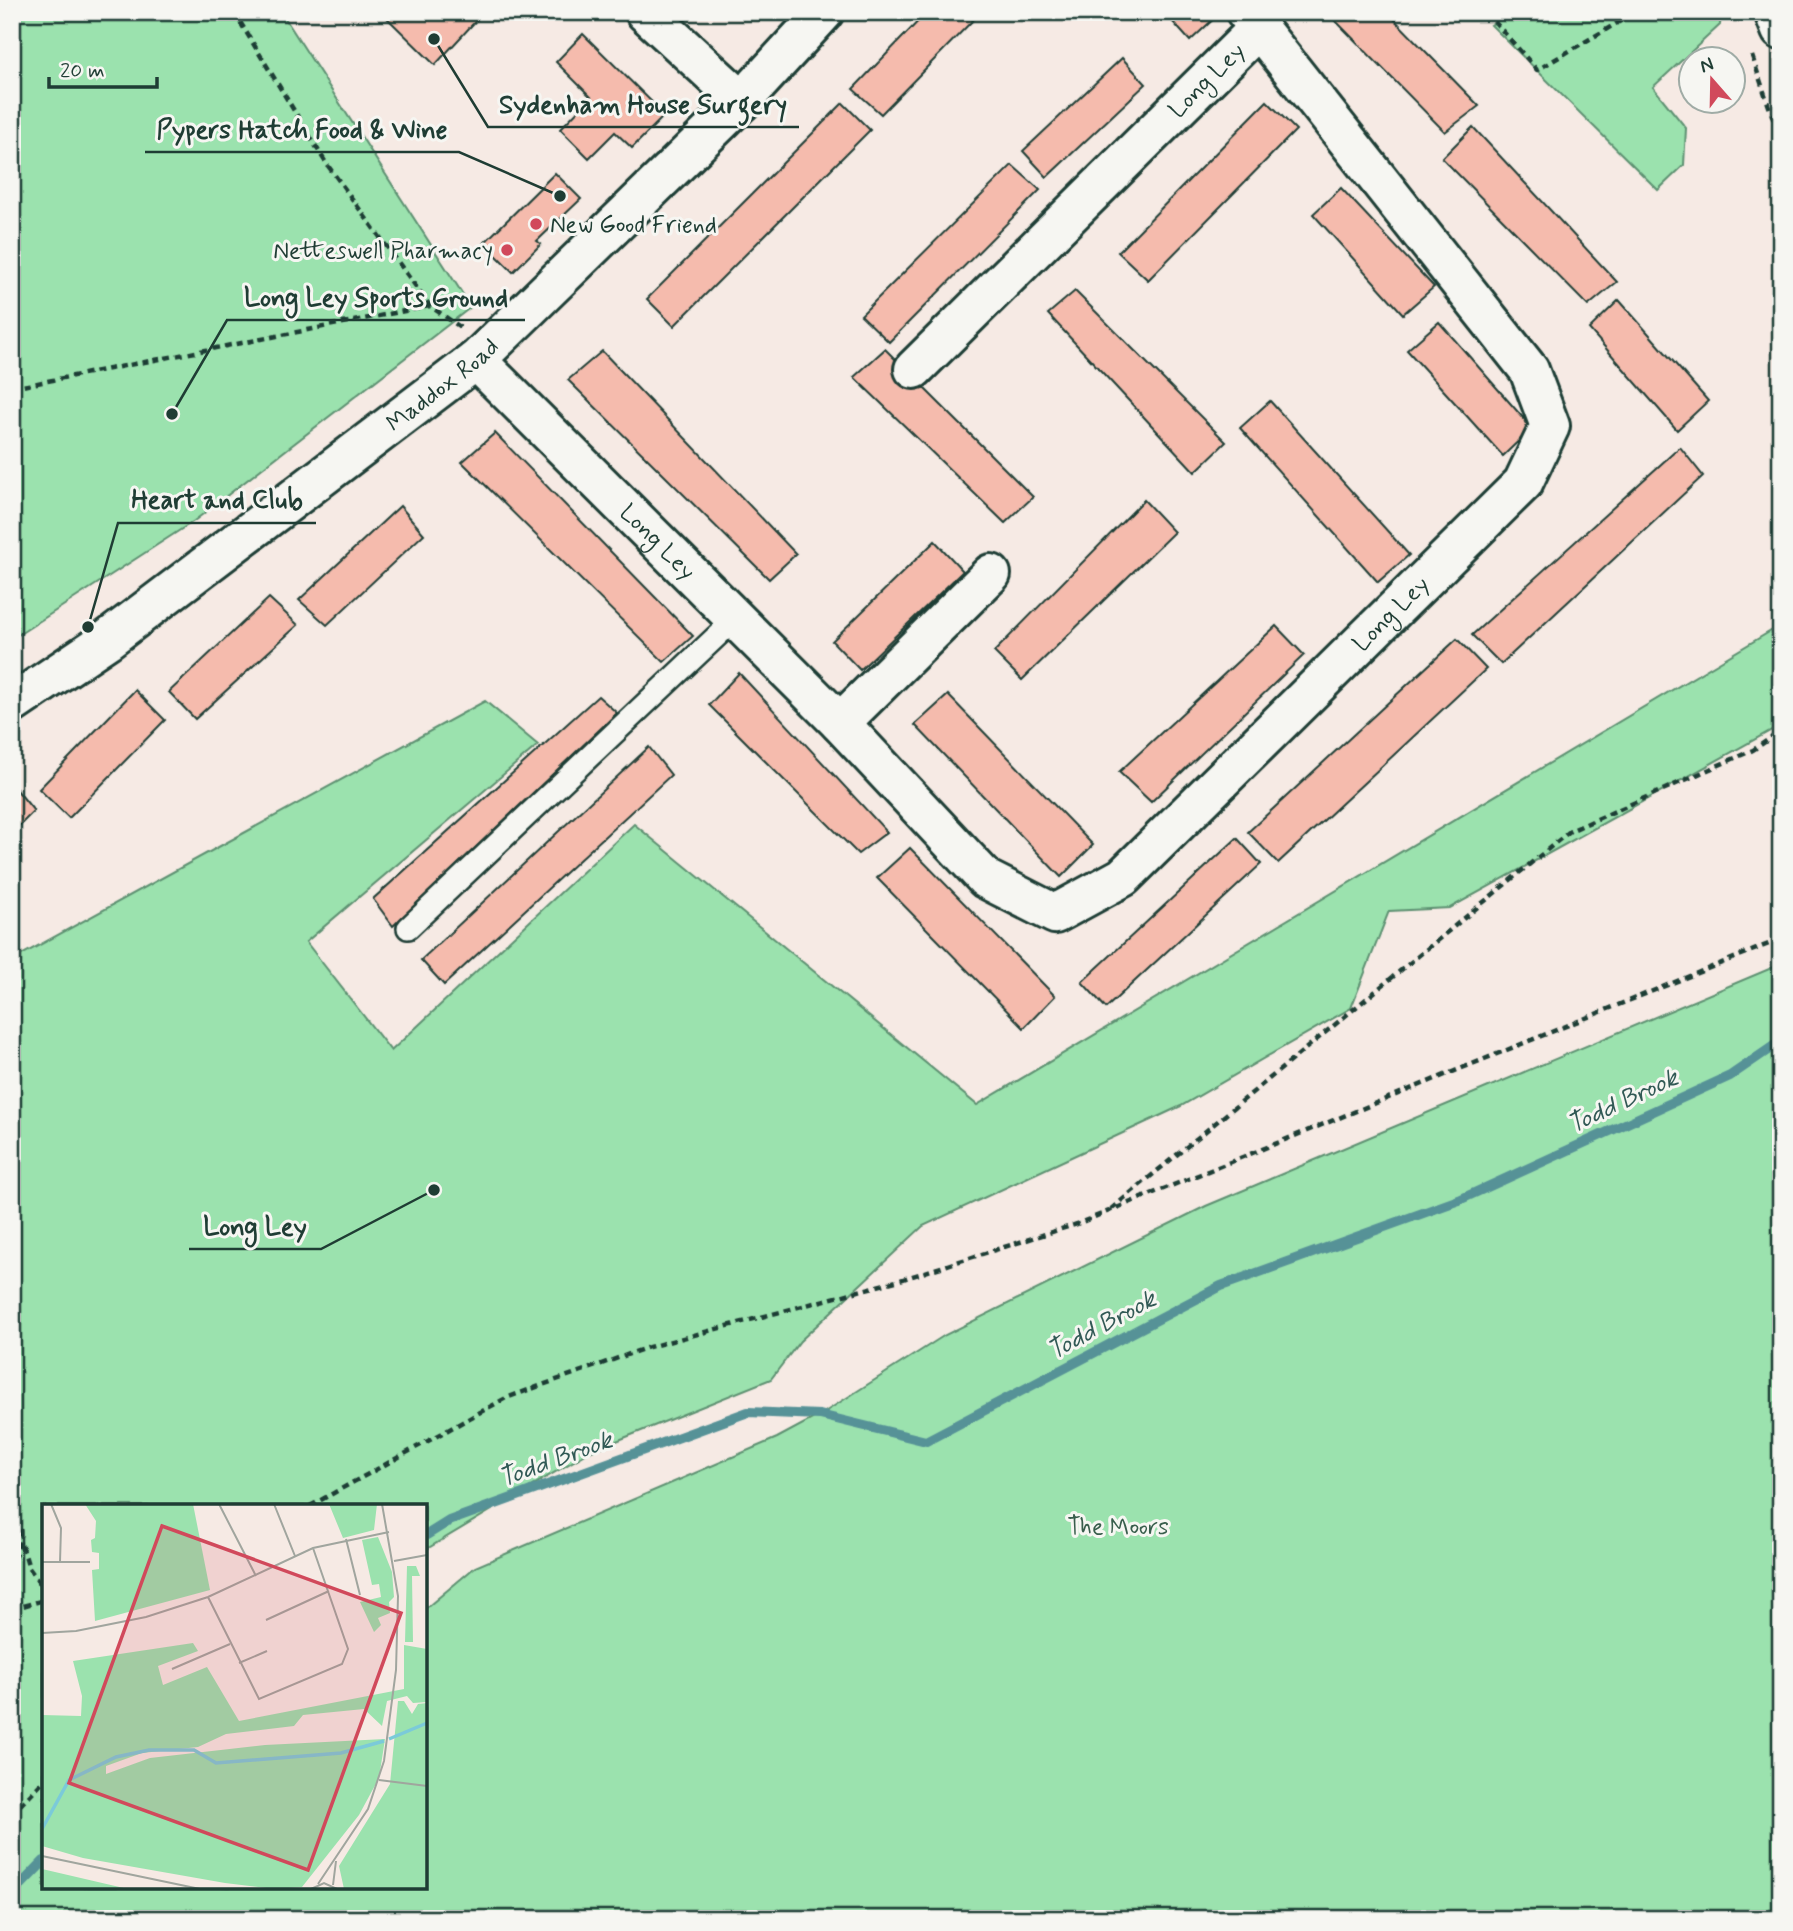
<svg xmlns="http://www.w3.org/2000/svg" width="1793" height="1931" font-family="Mynerve,sans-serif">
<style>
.green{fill:#9be2ae;stroke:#5d9071;stroke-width:2}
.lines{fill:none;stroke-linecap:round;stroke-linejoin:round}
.stream{stroke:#569297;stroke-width:10}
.building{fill:#f5bbad;stroke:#1f3d34;stroke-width:2}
.service-casing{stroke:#1f3d34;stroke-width:26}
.minor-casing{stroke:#1f3d34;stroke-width:44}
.tertiary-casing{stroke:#1f3d34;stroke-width:44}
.path{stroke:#1f3d34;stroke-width:4.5;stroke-dasharray:7 5;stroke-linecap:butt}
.service{stroke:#f6f6f2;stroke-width:21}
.minor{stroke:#f6f6f2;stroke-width:38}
.tertiary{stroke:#f6f6f2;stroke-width:38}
.poi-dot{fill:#d1495b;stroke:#f6f6f2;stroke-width:2.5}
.labels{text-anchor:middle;stroke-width:6;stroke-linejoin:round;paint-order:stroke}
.street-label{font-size:24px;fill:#1f3d34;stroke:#f6f6f2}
.poi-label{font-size:24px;fill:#1f3d34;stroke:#f6f6f2;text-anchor:start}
.park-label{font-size:24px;fill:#385e4c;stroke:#f6f6f2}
.water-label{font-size:26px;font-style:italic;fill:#315955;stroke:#f6f6f2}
.inset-river{fill:none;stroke:#7bcad9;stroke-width:3.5}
.inset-road{fill:none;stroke:#a0a59e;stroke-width:2}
.view{fill:#d1495b;fill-opacity:0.15;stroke:#d1495b;stroke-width:3.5}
.inset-edge{fill:none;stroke:#1f3d34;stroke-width:3.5}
.leader{fill:none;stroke:#1f3d34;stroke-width:2.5}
.callout-dot{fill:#1f3d34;stroke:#f6f6f2;stroke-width:2.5}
.callout-label{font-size:26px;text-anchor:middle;font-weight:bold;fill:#1f3d34;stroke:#f6f6f2;stroke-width:6;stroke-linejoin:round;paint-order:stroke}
</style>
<rect width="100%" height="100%" fill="#f6eae4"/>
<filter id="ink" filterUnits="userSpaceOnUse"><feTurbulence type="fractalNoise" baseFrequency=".0143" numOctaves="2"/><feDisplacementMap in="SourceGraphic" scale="14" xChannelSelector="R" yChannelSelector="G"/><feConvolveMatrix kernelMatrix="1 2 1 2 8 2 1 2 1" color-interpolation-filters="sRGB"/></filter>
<g filter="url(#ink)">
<!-- green -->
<g class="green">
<polygon points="12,12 281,12 471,307 194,521 12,639"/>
<polygon points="1511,12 1721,12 1720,25 1653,87 1686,128 1684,165 1658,190 1491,25"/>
<polygon points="1781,625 1781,725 1450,908 1389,911 1351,1008 1181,1106 923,1226 800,1341 771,1379 589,1452 425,1550 425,1506 44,1506 44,1887 425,1887 425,1609 475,1567 777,1438 820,1415 945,1335 1206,1206 1781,964 1781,1919 12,1919 12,960 485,701 538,745 306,942 391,1051 634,824 977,1105"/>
</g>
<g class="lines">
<!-- stream -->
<g class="stream">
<polyline points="425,1536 449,1521 748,1412 820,1415 926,1441 1221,1286 1459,1200 1730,1076 1781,1041"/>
<polyline points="12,1894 44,1861"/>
</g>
</g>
<!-- building -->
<g class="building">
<polygon points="381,12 484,12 435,65"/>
<polygon points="927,12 981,12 881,114 853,89"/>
<polygon points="1164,12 1218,12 1219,14 1190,41"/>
<polygon points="1327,12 1387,12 1479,106 1445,132"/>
<polygon points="583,34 665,115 632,148 615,132 589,158 560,129 591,97 556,62"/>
<polygon points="1122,58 1146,84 1047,177 1023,151"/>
<polygon points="1267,101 1296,130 1148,280 1118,252"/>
<polygon points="843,103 870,130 674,326 647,299"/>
<polygon points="1473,127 1617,282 1588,306 1442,158"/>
<polygon points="1012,165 1040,190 889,342 861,315"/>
<polygon points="555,173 581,199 537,241 541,244 513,272 484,243"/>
<polygon points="1341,188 1434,287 1403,314 1313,214"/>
<polygon points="1075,291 1226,442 1195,472 1048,314"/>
<polygon points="1619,300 1708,401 1677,430 1589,329"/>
<polygon points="1439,322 1532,428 1503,456 1407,350"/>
<polygon points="885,349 1033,497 1005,523 854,377"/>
<polygon points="602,351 796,554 769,579 568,380"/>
<polygon points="1270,401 1409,555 1378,582 1240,428"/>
<polygon points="495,433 693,636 664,662 462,462"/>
<polygon points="1680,447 1703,476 1501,664 1472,635"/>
<polygon points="1144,500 1174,532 1022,680 994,652"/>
<polygon points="400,506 424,534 327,625 299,600"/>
<polygon points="935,541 963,571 860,670 832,641"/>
<polygon points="269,598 298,625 195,719 169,692"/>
<polygon points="1276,626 1304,655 1151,802 1119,772"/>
<polygon points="1457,639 1486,669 1278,863 1248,832"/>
<polygon points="739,673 887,832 858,854 709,705"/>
<polygon points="135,690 165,720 69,818 39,789"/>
<polygon points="948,695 1093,845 1061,877 915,725"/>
<polygon points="598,696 617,713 393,926 373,899"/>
<polygon points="649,747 671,775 444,985 421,960"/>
<polygon points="12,784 34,811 12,833"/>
<polygon points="1237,838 1261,864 1106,1008 1082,982"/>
<polygon points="910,848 1055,996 1024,1028 877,878"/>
</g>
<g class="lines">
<!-- service casing -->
<g class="service-casing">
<polyline id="service" points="408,928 735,619"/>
</g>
<!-- minor casing -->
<g class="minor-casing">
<g id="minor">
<polyline points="645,12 742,101"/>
<path id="s1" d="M476,360L840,723L986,879L1055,914L1123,877L1523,483L1550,426L1529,370L1246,12"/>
<path id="s2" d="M914,369L1259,28"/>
<polyline points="840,723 991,574"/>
</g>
</g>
<!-- tertiary casing -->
<g class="tertiary-casing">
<g id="tertiary">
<polyline points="1774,12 1781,30"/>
<path id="s3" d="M12,704L107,640L476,360L742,101L824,12"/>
</g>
</g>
<!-- path -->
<g class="path">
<polyline points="234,12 326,163 430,306 460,327"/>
<polyline points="1486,12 1537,70 1636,12"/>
<polyline points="1752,56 1781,142"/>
<polyline points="12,388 430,306"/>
<polyline points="1111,1209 1570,831 1753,750 1781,731"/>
<polyline points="310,1506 506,1398 649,1347 900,1280 1077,1224 1781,939"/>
<path d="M12,1507C24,1526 22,1544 12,1562"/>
<polyline points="22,1545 29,1568 44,1589"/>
<polyline points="12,1609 44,1600"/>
<polyline points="12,1814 44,1780"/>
</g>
<!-- service -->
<use href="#service" class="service"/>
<!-- minor -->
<use href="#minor" class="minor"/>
<!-- tertiary -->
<use href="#tertiary" class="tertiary"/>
</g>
</g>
<!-- markers -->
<g class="poi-dot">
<circle cx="536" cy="224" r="7"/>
<circle cx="507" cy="250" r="7"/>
</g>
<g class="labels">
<!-- street labels -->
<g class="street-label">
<text dy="8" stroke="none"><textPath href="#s2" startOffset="411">Long Ley</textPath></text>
<text dy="8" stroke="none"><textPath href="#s3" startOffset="536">Maddox Road</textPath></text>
<text dy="8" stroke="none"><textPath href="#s1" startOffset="257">Long Ley</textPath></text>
<text dy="8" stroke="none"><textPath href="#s1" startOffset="1258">Long Ley</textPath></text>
</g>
<!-- poi labels -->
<g class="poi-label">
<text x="550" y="232">New Good Friend</text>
<text x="493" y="258" text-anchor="end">Netteswell Pharmacy</text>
</g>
<!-- park labels -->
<g class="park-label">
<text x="1118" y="1534">The Moors</text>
</g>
<!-- water labels -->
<g class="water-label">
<text transform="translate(1622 1100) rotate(-25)" y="9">Todd Brook</text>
<text transform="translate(1101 1324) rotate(-28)" y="9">Todd Brook</text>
<text transform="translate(555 1458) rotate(-20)" y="9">Todd Brook</text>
</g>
</g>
<!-- overview -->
<g transform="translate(42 1504)">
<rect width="385" height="385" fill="#f6eae4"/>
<path d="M43,0H151L168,86L53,117L50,66L57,65V49L50,48L49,36L53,34L54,17ZM287,0H335L332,26L301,34ZM336,33L350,68L352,93L347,98L348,109L336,114L339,121L332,128L318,98L339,93L337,80L330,81L320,36ZM365,62H374L378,72H370L371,138H363ZM151,139L156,147L116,162L121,181L165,163L197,217L362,185V141L385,145V198L371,199L365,192L345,197L340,222L322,205L261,211L252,222L184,230L156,243L100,249L64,262V270L108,254L223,241L343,235L337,274L317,311L260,383L233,385L183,379L41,354L0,342V211L39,212L40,192L31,157ZM356,197H362L370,210L376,200L385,199V385H302L297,362L348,280ZM0,365L13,368L86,385H0Z" fill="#9be2ae"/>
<path class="inset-river" d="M347,235L385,219M0,325L27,276L74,253L107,246H152L174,259L299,249L342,237"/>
<path class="inset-road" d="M9,0L19,24L18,58M177,0L214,72M232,0L253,52M304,35L318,91M352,57L385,51M0,58H48M166,93L217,195L300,160L306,145L271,44M224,116L287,87M0,129L34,127L104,113L166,93L271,44L347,28M197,159L225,147M130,165L188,140M337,276L385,282M0,352L158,385M276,380L326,305L342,257L354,166L356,92L340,0M291,381L294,357M269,385L282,379L295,385"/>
<path class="view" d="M120,22L359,109L266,366L27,279Z"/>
<rect width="385" height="385" class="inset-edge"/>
</g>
<!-- callouts -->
<path class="leader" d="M434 39L488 127H799M560 196L459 152H145M172 414L227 320H525M88 627L118 523H316M434 1190L321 1249H189"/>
<g class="callout-dot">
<circle cx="434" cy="39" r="7"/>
<circle cx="560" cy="196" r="7"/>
<circle cx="172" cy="414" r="7"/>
<circle cx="88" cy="627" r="7"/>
<circle cx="434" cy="1190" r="7"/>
</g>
<g class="callout-label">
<text x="643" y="113">Sydenham House Surgery</text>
<text x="302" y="138">Pypers Hatch Food &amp; Wine</text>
<text x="376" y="306">Long Ley Sports Ground</text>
<text x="217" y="508">Heart and Club</text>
<text x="255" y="1235">Long Ley</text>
</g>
<!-- margin -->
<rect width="1793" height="1931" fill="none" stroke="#f6f6f2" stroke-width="42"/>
<rect x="21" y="21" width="1751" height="1889" fill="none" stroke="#1f3d34" stroke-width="2.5" filter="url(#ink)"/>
<!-- north arrow -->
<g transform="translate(1712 80) rotate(340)"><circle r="33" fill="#f6f6f2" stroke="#a0aca6" stroke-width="2"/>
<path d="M0-5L12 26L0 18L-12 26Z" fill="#d1495b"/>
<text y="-10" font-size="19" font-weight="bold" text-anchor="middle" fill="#1f3d34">N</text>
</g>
<!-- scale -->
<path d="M49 77v10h108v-10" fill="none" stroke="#1f3d34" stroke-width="3.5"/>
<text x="60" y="77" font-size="21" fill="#1f3d34" stroke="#f6f6f2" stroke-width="5" paint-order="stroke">20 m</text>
</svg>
